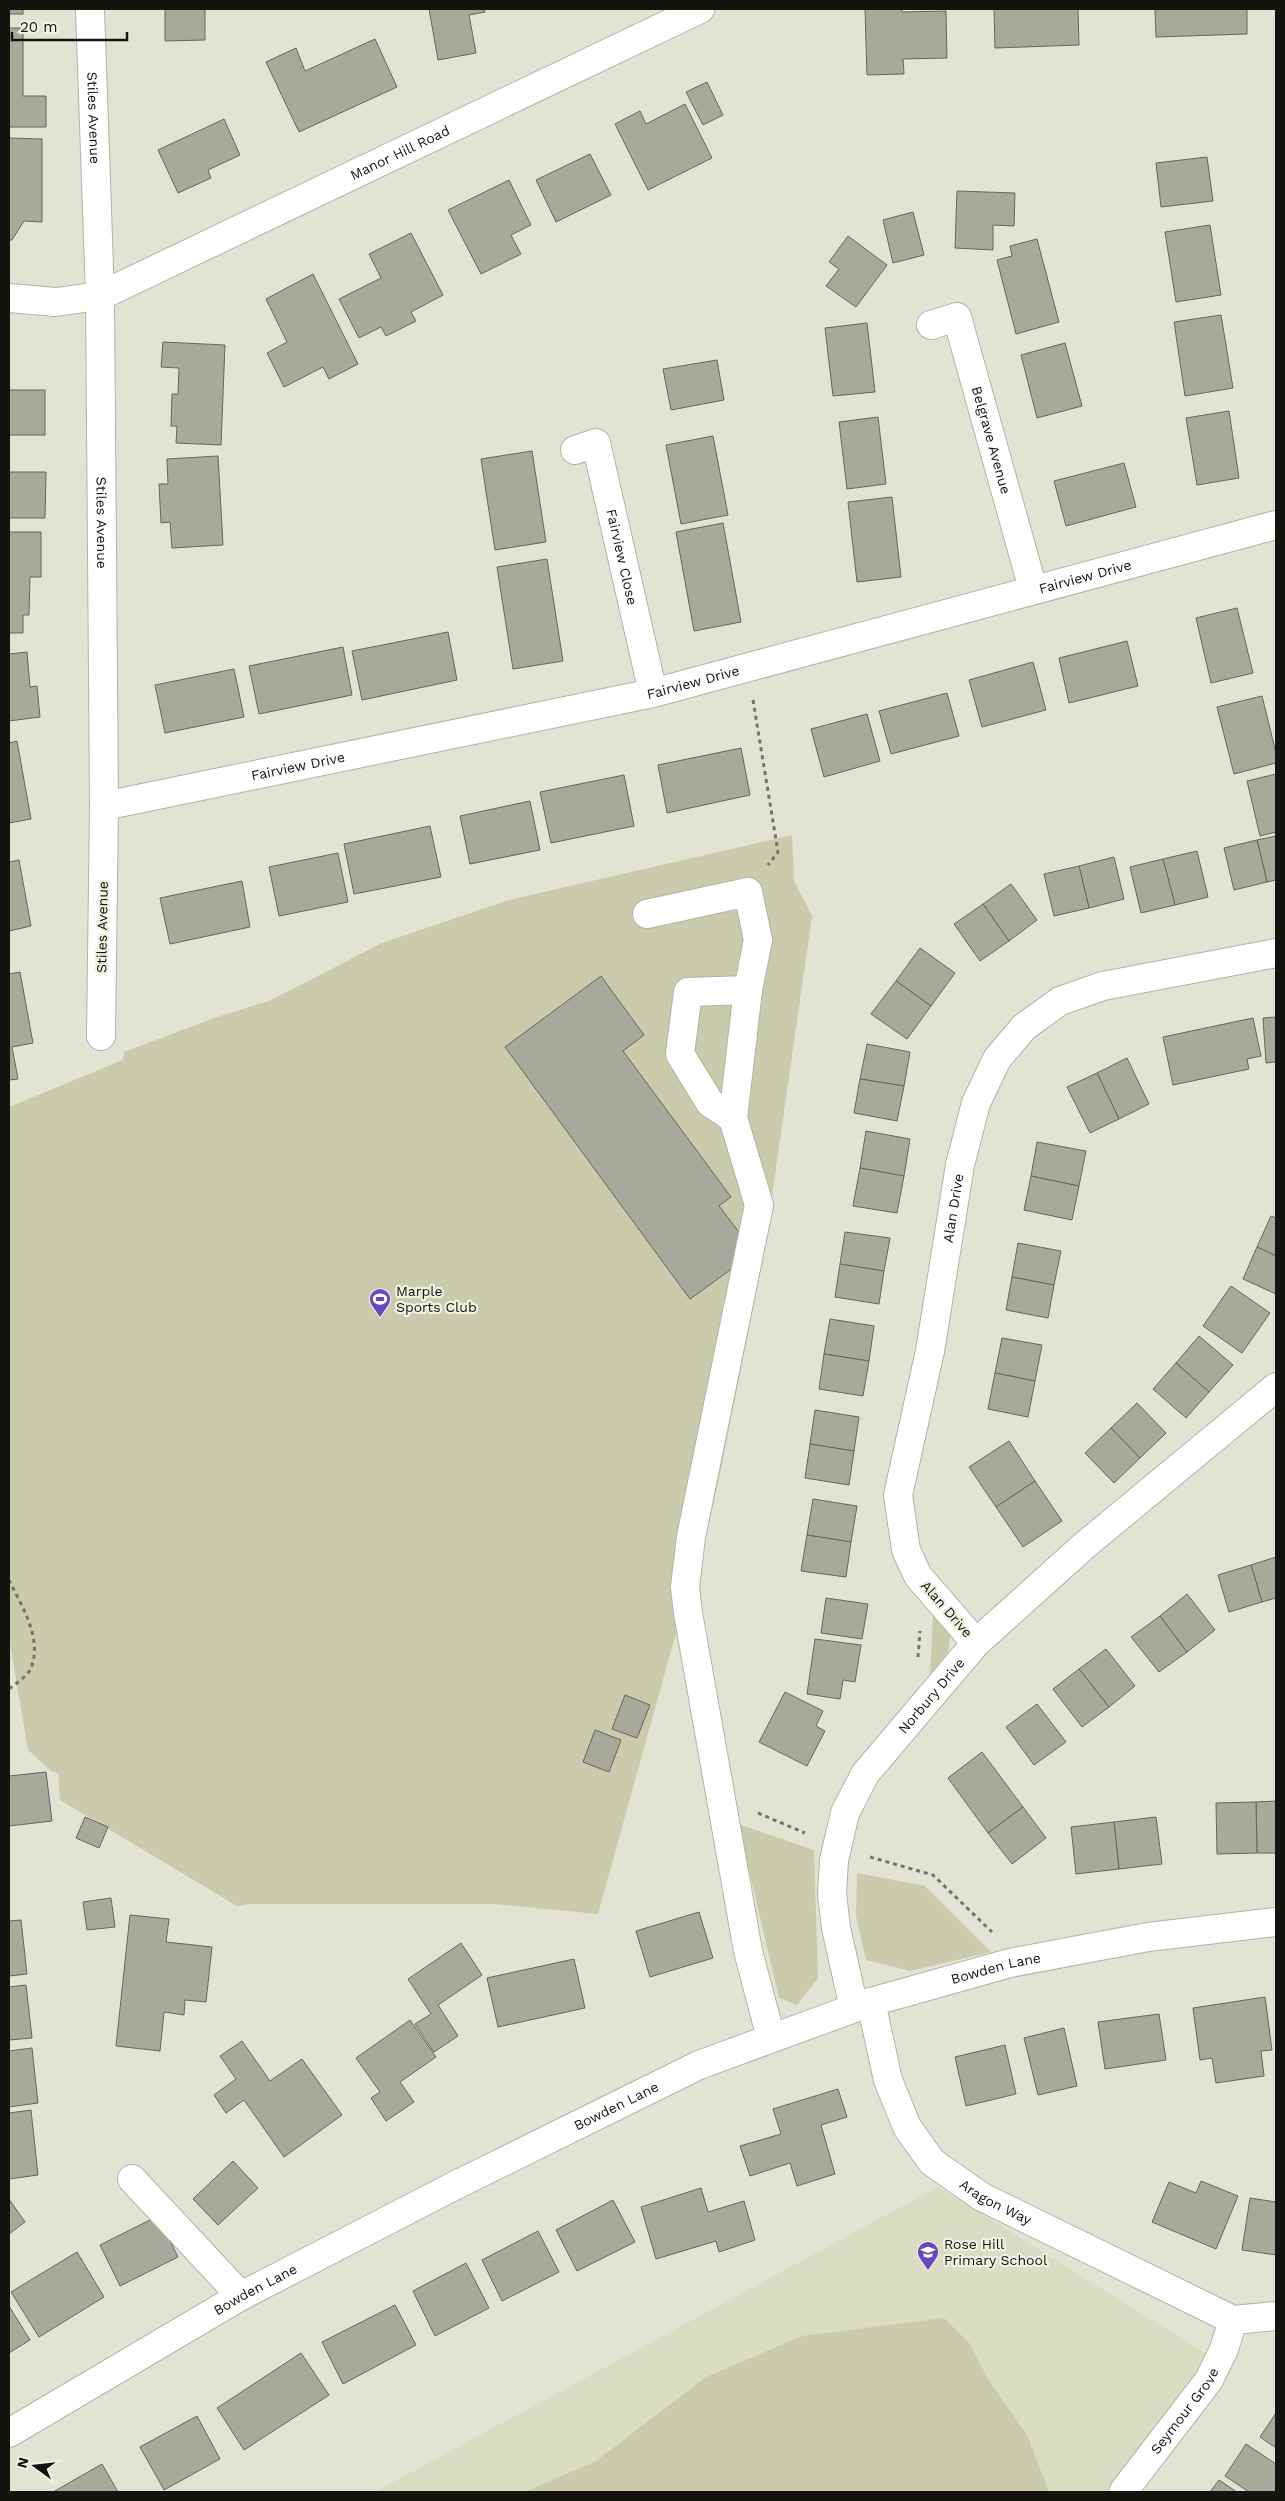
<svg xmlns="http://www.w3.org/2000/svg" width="1285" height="2501" font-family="'Work Sans',sans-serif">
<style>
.built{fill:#dadcc4}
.green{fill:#c9cbac}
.building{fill:#a8a99a;stroke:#666759}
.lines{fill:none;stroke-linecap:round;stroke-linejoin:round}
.minor-casing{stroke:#b3b4a5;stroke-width:30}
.path{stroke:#737469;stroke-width:3;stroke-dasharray:4 4;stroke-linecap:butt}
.minor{stroke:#fff;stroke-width:28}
.labels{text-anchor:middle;stroke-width:4.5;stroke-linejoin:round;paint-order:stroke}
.street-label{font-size:14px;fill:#14140f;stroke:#eff1e1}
.poi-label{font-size:14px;fill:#14140f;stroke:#eff1e1;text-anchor:start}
</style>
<rect width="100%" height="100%" fill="#e2e3d3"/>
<!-- built -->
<polygon class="built" points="938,2187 1208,2355 1106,2492 375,2492"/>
<!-- green -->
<g class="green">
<polygon points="792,835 794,881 812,916 764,1252 720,1474 694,1586 674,1640 598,1914 494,1904 250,1904 237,1906 60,1800 58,1773 52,1772 28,1750 9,1637 9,1107 123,1060 124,1052 217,1017 269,1001 382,943 509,900"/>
<polygon points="933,1610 951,1631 948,1652 930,1678"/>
<polygon points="738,1824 814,1850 818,1978 797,2005 779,1998"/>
<polygon points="857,1873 925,1886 991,1952 910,1971 866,1960 856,1916"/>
<polygon points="944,2318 970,2344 989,2381 1027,2435 1049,2492 525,2492 596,2461 706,2377 802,2336"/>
</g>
<!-- building -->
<g class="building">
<rect x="9" y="9" width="14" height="5"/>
<polygon points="165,9 205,9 205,40 165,41"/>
<polygon points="429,9 484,9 485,12 469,15 476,53 438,60"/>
<polygon points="865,9 902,9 902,12 946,11 947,58 903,59 904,74 867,75"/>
<polygon points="994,9 1078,9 1079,45 995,48"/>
<polygon points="1155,9 1247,9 1247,34 1156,37"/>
<polygon points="9,28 23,28 23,96 46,96 46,127 9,127"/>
<polygon points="375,39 397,87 299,132 266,62 296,48 305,71"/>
<polygon points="707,82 723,115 703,125 686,92"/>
<polygon points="685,104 712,158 648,190 615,124 640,111 646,124"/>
<polygon points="224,119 240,155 208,170 211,178 178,193 158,150"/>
<polygon points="9,138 42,139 42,222 24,221 12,240 9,240"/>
<polygon points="590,154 611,195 556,222 536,180"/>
<polygon points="1207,157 1213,201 1161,207 1156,163"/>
<polygon points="509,180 531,225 511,235 521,254 481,274 448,210"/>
<polygon points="957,191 1015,193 1014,226 993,225 993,250 955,248"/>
<polygon points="913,212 924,255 893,263 883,220"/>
<polygon points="1210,225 1221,295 1176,302 1165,232"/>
<polygon points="411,233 443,295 411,312 416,321 386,336 381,327 359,338 339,299 381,278 369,254"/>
<polygon points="848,236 887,265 856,307 826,286 839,269 829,262"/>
<polygon points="1037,239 1059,322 1016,334 997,260 1012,256 1010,246"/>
<polygon points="313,274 358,364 329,379 323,367 284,387 267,353 287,342 266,299"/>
<polygon points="1221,315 1233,388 1185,396 1174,322"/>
<polygon points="867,323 875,392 833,396 825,328"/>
<polygon points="163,342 225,345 221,445 176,443 177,426 171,426 172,394 178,394 179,368 161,367"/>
<polygon points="1065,343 1082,406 1037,418 1021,355"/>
<polygon points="717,360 724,400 671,410 663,369"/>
<rect x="9" y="390" width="36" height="45"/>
<polygon points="1229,411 1239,478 1197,485 1186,418"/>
<polygon points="878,417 886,484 847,489 839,422"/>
<polygon points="713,436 728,515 681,524 666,445"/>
<polygon points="532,451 546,542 495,550 481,459"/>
<polygon points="218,456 223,545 172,548 170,522 161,523 159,484 168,484 167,459"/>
<polygon points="1124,463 1136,507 1066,526 1054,481"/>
<polygon points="9,472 46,472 45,518 9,518"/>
<polygon points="892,497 901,577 857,582 848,502"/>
<polygon points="723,523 741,622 694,631 676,532"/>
<polygon points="9,532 41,532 41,577 30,577 29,615 23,615 23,633 9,633"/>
<polygon points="547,559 563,661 513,669 497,567"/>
<polygon points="1237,608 1253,673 1211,683 1196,618"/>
<polygon points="448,632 457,680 362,700 352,651"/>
<polygon points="1127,641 1138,686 1069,703 1059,658"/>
<polygon points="343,647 352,695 259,714 249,666"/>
<polygon points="27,652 30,687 37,686 40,717 9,721 9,654"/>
<polygon points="1033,662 1046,710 982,727 969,680"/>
<polygon points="234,669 244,717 165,733 155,685"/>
<polygon points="947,693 959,736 891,754 879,711"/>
<polygon points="1262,696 1276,753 1276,763 1234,774 1217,707"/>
<polygon points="867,714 880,761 824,777 811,729"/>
<polygon points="17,741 31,819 9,823 9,743"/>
<polygon points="741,748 750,795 667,813 658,765"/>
<polygon points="1276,774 1276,832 1260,836 1247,781"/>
<polygon points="624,775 634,826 551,843 540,792"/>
<polygon points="530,801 540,850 470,864 460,816"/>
<polygon points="430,826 441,877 354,894 344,844"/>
<polygon points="1276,836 1276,880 1267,882 1257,840"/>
<polygon points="1257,840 1267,882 1234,890 1224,848"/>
<polygon points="1197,851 1208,897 1175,905 1163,859"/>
<polygon points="338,853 348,902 279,916 269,867"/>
<polygon points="1114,857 1124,899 1089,908 1079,866"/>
<polygon points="1163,859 1175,905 1141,913 1130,867"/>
<polygon points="19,860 31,926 9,931 9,862"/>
<polygon points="1079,866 1089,908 1054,916 1044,874"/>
<polygon points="242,881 250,927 170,944 160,898"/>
<polygon points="1011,884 1037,920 1009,941 983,904"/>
<polygon points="983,904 1009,941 980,961 954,924"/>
<polygon points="920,948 955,973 931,1006 896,981"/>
<polygon points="20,972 33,1043 12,1047 18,1079 9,1080 9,974"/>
<polygon points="601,976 644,1035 623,1051 731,1197 719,1206 749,1245 744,1260 690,1299 505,1047"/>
<polygon points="896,981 931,1006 907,1039 871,1014"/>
<polygon points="1276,1017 1276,1062 1266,1063 1263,1018"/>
<polygon points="1253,1018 1261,1056 1247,1059 1249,1069 1173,1085 1163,1037"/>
<polygon points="867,1044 910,1052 904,1086 860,1079"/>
<polygon points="1127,1058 1149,1104 1119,1119 1097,1073"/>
<polygon points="1097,1073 1119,1119 1090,1133 1067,1087"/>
<polygon points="860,1079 904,1086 897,1121 854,1113"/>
<polygon points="866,1131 910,1139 904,1176 860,1168"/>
<polygon points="1037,1142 1086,1151 1079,1186 1031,1176"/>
<polygon points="860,1168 904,1176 897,1213 853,1206"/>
<polygon points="1031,1176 1079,1186 1072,1220 1024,1210"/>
<polygon points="1271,1216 1276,1218 1276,1256 1257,1247"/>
<polygon points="845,1232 890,1238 884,1271 840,1264"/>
<polygon points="1018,1243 1061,1251 1054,1285 1012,1277"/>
<polygon points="1257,1247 1276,1256 1276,1294 1243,1279"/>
<polygon points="840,1264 884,1271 879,1304 835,1297"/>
<polygon points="1012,1277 1054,1285 1048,1318 1006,1310"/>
<polygon points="1231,1286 1270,1313 1242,1353 1203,1326"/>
<polygon points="830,1319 874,1326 869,1361 824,1354"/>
<polygon points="1199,1336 1233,1365 1209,1392 1176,1363"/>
<polygon points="1002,1338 1042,1345 1035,1381 995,1373"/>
<polygon points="824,1354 869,1361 863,1396 819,1389"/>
<polygon points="1176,1363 1209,1392 1186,1418 1153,1389"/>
<polygon points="995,1373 1035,1381 1028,1417 988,1409"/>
<polygon points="1137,1403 1166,1433 1140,1458 1111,1428"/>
<polygon points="815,1410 859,1417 854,1451 810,1444"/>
<polygon points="1111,1428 1140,1458 1114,1483 1085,1453"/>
<polygon points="1009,1441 1035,1481 996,1507 969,1467"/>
<polygon points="810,1444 854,1451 849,1485 805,1478"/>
<polygon points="1035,1481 1062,1521 1023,1547 996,1507"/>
<polygon points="813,1499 857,1506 851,1542 807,1535"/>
<polygon points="807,1535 851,1542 846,1577 801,1571"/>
<polygon points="1276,1557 1276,1598 1262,1602 1251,1565"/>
<polygon points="1251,1565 1262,1602 1229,1612 1218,1575"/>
<polygon points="1187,1594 1215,1630 1187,1652 1160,1616"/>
<polygon points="826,1598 868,1604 862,1639 821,1633"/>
<polygon points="1160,1616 1187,1652 1159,1672 1131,1637"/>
<polygon points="815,1639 861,1645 855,1682 843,1680 840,1699 807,1694"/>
<polygon points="1106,1649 1135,1686 1109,1707 1079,1669"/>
<polygon points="1079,1669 1109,1707 1082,1727 1053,1689"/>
<polygon points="785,1692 823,1711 816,1726 825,1731 807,1766 759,1742"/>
<polygon points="625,1695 650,1705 637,1738 612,1729"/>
<polygon points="1037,1704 1066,1742 1034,1765 1006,1727"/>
<polygon points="595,1730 621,1740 609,1772 583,1762"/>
<polygon points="982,1752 1023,1807 988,1833 948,1778"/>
<polygon points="46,1772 52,1821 9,1826 9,1776"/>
<polygon points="1276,1801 1276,1853 1257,1853 1256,1802"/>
<polygon points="1256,1802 1257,1853 1217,1854 1216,1803"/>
<polygon points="1023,1807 1046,1838 1012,1864 988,1833"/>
<polygon points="85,1817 108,1827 99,1848 76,1838"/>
<polygon points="1156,1817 1162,1864 1119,1869 1114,1822"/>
<polygon points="1114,1822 1119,1869 1076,1874 1071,1827"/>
<polygon points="111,1898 115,1927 87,1930 83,1902"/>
<polygon points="699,1912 713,1958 650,1977 636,1931"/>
<polygon points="130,1915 169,1919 166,1942 212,1947 206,2002 185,2000 184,2015 164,2012 160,2051 116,2046"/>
<polygon points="21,1920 27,1974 9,1976 9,1921"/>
<polygon points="461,1943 482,1975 438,2005 458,2036 434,2052 415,2024 431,2014 408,1979"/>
<polygon points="574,1959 585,2008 498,2027 487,1978"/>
<polygon points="26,1985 32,2038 9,2040 9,1987"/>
<polygon points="1265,1997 1272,2050 1261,2051 1264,2076 1216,2083 1212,2058 1200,2060 1193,2008"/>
<polygon points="1159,2014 1166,2060 1105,2069 1098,2022"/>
<polygon points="410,2020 436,2057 400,2082 414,2102 386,2121 371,2098 380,2092 356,2058"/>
<polygon points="1064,2028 1077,2086 1038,2095 1024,2038"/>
<polygon points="242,2041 270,2081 302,2059 342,2115 284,2157 244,2100 226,2113 214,2095 236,2079 220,2056"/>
<polygon points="1005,2045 1016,2094 966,2106 955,2057"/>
<polygon points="32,2048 38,2103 9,2107 9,2051"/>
<polygon points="838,2089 847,2117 821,2125 835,2174 797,2186 790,2163 750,2176 740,2146 781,2134 773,2109"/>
<polygon points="31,2110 38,2175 9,2179 9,2113"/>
<polygon points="233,2161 258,2188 218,2225 193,2199"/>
<polygon points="1201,2181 1238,2196 1216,2249 1152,2222 1169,2182 1196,2193"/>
<polygon points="701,2188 708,2212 744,2201 755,2240 719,2252 716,2241 656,2259 641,2207"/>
<polygon points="1250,2198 1276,2202 1276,2255 1242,2250"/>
<polygon points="9,2199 25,2222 9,2234"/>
<polygon points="613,2200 635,2242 577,2271 556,2230"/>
<polygon points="158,2216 178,2257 120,2286 100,2245"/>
<polygon points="538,2231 559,2272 502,2301 482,2260"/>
<polygon points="77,2252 104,2297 39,2337 11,2292"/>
<polygon points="466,2263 489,2308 435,2336 413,2291"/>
<polygon points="395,2305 416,2345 343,2384 322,2342"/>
<polygon points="9,2306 30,2340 9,2353"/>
<polygon points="301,2353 329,2395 244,2450 217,2408"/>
<polygon points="1276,2413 1276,2448 1260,2437"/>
<polygon points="197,2416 220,2459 164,2490 140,2447"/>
<polygon points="1246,2444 1276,2464 1276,2492 1249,2492 1225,2476"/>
<polygon points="102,2464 118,2492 53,2492"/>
<polygon points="1219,2480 1237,2492 1210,2492"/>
</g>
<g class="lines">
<!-- minor casing -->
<g class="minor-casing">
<g id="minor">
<path id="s1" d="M90,9L100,296L104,806L101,1036"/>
<path id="s2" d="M9,298L56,302L100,296L700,9"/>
<path id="s3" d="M931,325L957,317L1033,589"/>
<path id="s4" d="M575,450L596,443L653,693"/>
<path id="s5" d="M104,806L653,693L1276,525"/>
<polyline points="647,914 748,892 758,940 748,990 733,1118 759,1205 691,1537 685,1587 688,1613 748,1951 771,2038"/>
<polyline points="733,1118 710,1103 680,1054 688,992 748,990"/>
<path id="s6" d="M976,1643L918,1576L906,1550L898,1495L930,1351L960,1165L976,1103L997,1059L1024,1027L1060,1001L1103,986L1276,953"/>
<path id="s7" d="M871,2002L888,2080L907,2127L932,2162L982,2197L1233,2320L1276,2316"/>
<path id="s8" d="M854,2008L836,1928L832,1894L834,1860L845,1813L865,1774L976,1643L1085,1545L1276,1387"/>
<polyline points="132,2179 241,2296"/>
<path id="s9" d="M9,2433L241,2296L454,2186L699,2065L871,2002L1010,1963L1148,1937L1276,1922"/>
<path id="s10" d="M1123,2492L1209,2380L1224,2349L1233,2320"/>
</g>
</g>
<!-- path -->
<g class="path">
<polyline points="753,700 778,852 768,865"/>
<path d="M9,1580C21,1605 43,1638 31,1668C28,1676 15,1684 9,1689"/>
<polyline points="918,1657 920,1631"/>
<polyline points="758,1813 805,1833"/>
<polyline points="870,1857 933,1875 992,1932"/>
</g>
<!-- minor -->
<use href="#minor" class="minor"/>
</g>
<!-- icons -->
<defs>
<g id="stadium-pin" transform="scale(1.125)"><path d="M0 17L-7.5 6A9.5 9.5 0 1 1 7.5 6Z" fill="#6747c0" stroke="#eff1e1"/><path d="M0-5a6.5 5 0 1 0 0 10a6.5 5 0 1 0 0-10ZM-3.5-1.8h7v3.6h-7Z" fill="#fff"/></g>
<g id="school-pin" transform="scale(1.125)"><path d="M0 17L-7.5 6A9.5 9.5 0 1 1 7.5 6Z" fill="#6747c0" stroke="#eff1e1"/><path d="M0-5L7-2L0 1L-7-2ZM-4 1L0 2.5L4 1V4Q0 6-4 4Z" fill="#fff"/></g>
</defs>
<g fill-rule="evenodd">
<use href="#stadium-pin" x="380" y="1299"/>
<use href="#school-pin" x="928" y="2252"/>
</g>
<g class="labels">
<!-- street labels -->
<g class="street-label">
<text dy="5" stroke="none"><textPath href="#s1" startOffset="109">Stiles Avenue</textPath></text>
<text dy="5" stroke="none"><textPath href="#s2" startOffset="424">Manor Hill Road</textPath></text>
<text dy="5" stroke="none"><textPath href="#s3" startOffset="155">Belgrave Avenue</textPath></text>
<text dy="5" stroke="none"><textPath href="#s1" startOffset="514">Stiles Avenue</textPath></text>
<text dy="5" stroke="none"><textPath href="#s4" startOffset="139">Fairview Close</textPath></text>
<text dy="5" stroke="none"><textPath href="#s5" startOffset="1008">Fairview Drive</textPath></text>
<text dy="5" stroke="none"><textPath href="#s5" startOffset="602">Fairview Drive</textPath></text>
<text dy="5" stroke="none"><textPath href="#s5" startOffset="198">Fairview Drive</textPath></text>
<text transform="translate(102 927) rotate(-89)" y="5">Stiles Avenue</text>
<text dy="5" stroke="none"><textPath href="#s6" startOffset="465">Alan Drive</textPath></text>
<text transform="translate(947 1609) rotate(49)" y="5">Alan Drive</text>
<text dy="5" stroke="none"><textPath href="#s8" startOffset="345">Norbury Drive</textPath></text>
<text dy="5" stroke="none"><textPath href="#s9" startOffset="1095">Bowden Lane</textPath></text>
<text dy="5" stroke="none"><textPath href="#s9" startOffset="690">Bowden Lane</textPath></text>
<text dy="5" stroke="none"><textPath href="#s7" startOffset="249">Aragon Way</textPath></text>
<text dy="5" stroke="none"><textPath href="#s9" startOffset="285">Bowden Lane</textPath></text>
<text dy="5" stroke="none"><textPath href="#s10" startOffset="102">Seymour Grove</textPath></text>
</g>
<!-- poi labels -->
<g class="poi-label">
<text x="396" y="1296">Marple<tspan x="396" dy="16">Sports Club</tspan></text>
<text x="944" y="2249">Rose Hill<tspan x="944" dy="16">Primary School</tspan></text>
</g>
</g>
<!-- border -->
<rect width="1285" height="2501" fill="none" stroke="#14140f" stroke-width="20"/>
<!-- north arrow -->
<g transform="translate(35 2466) rotate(285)" stroke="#eff1e1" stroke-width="4" paint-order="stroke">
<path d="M0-4L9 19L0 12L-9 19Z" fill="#14140f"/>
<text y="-8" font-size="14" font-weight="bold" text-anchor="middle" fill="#14140f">N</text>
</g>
<!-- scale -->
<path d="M12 32v8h115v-8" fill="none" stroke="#14140f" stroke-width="2.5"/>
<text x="20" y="32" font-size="15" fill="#14140f" stroke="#eff1e1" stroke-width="4" paint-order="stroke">20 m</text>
</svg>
